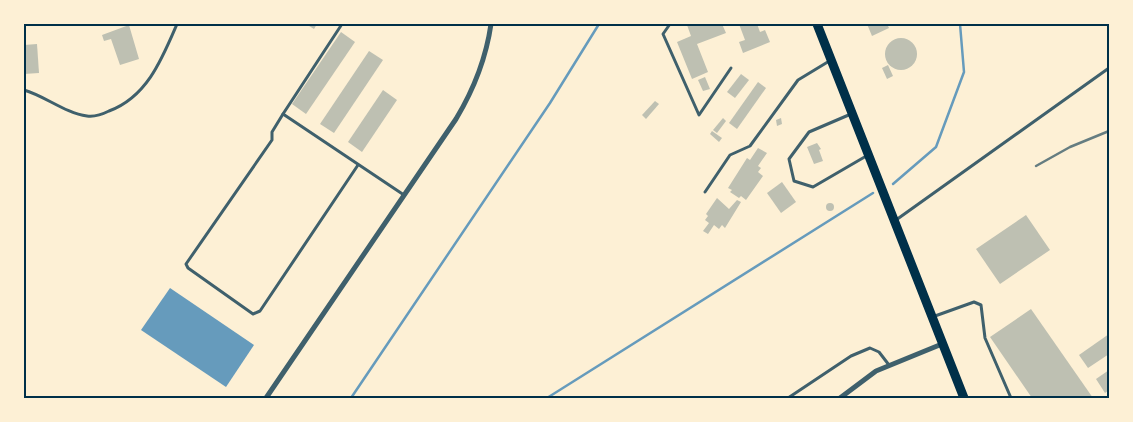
<svg xmlns="http://www.w3.org/2000/svg" width="1133" height="422" font-family="'Source Sans 3',sans-serif">
<style>
.water{fill:#669bbc}
.lines{fill:none;stroke-linecap:round;stroke-linejoin:round}
.stream{stroke:#669bbc;stroke-width:2.5}
.building{fill:#bec0b2}
.service{stroke:#3f606c;stroke-width:3}
.minor{stroke:#3f606c;stroke-width:5}
.secondary{stroke:#003049;stroke-width:9}
.rail{stroke:#657d81;stroke-width:2.5}
.neatline{fill:none;stroke:#003049;stroke-width:2}
</style>
<rect width="100%" height="100%" fill="#fdf0d5"/>
<!-- water -->
<polygon class="water" points="170,288 254,345 226,387 141,330"/>
<g class="lines">
<!-- stream -->
<g class="stream">
<polyline points="893,184 936,147 964,72 960,24"/>
<polyline points="351,398 550,103 599,24"/>
<polyline points="547,398 873,193"/>
</g>
</g>
<!-- building -->
<g class="building">
<polygon points="306,24 317,24 314,29"/>
<polygon points="689,24 722,24 726,33 697,44 708,72 692,79 677,42 691,36 687,25"/>
<polygon points="739,24 757,24 760,32 765,30 770,42 743,53 739,42 745,40"/>
<polygon points="867,24 887,24 889,28 872,36"/>
<polygon points="129,25 139,59 120,65 111,39 104,41 102,35"/>
<polygon points="341,32 355,42 306,114 292,104"/>
<circle cx="901" cy="54" r="16"/>
<polygon points="37,44 39,73 24,74 24,45"/>
<polygon points="369,51 383,60 334,133 320,124"/>
<polygon points="888,65 893,76 887,79 882,68"/>
<polygon points="741,74 749,80 735,98 727,92"/>
<polygon points="705,77 710,89 703,91 698,80"/>
<polygon points="758,82 766,88 737,129 729,123"/>
<polygon points="383,90 397,100 362,152 348,142"/>
<polygon points="655,101 659,104 646,119 642,115"/>
<polygon points="723,118 726,121 717,133 713,130"/>
<polygon points="781,118 782,124 777,126 776,120"/>
<polygon points="712,131 722,138 719,142 710,134"/>
<polygon points="817,143 821,149 819,150 823,161 814,164 807,147"/>
<polygon points="758,148 767,153 758,166 761,168 758,172 763,176 746,200 741,196 739,198 730,192 732,190 728,188 747,158 750,160"/>
<polygon points="782,182 796,202 781,213 767,193"/>
<polygon points="717,198 729,209 737,200 741,202 725,228 722,225 719,229 714,225 708,234 703,231 709,223 705,220 708,216 706,214"/>
<circle cx="830" cy="207" r="4"/>
<polygon points="1026,215 1050,250 1000,284 976,249"/>
<polygon points="1031,309 1093,398 1032,398 990,337"/>
<polygon points="1109,334 1109,354 1088,368 1079,355"/>
<polygon points="1109,370 1109,390 1105,393 1096,379"/>
</g>
<g class="lines">
<!-- service -->
<g class="service">
<polyline points="342,24 283,114 404,195"/>
<polyline points="670,24 663,34 699,115 731,68"/>
<path d="M24,90C45,96 65,113 87,116C94,117 103,114 109,111C147,97 162,59 177,24"/>
<polyline points="283,114 272,132 272,140 186,264 188,268 253,314 260,311 358,165"/>
<polyline points="851,114 809,132 789,159 794,181 813,187 868,155"/>
<polyline points="705,192 730,155 750,146 798,80 831,60"/>
<polyline points="896,220 1109,68"/>
<polyline points="935,316 974,302 981,305 985,338 1011,398"/>
<polyline points="788,398 851,356 870,348 879,352 889,365"/>
</g>
<!-- minor -->
<g class="minor">
<path d="M266,398L456,119C474,89 486,59 491,24"/>
<polyline points="840,398 876,371 942,344"/>
</g>
<!-- secondary -->
<polyline class="secondary" points="817,24 964,398"/>
<!-- rail -->
<polyline class="rail" points="1036,166 1070,147 1109,131"/>
</g>
<!-- border -->
<rect width="1133" height="422" fill="none" stroke="#fdf0d5" stroke-width="50"/>
<rect x="25" y="25" width="1083" height="372" class="neatline"/>
</svg>
